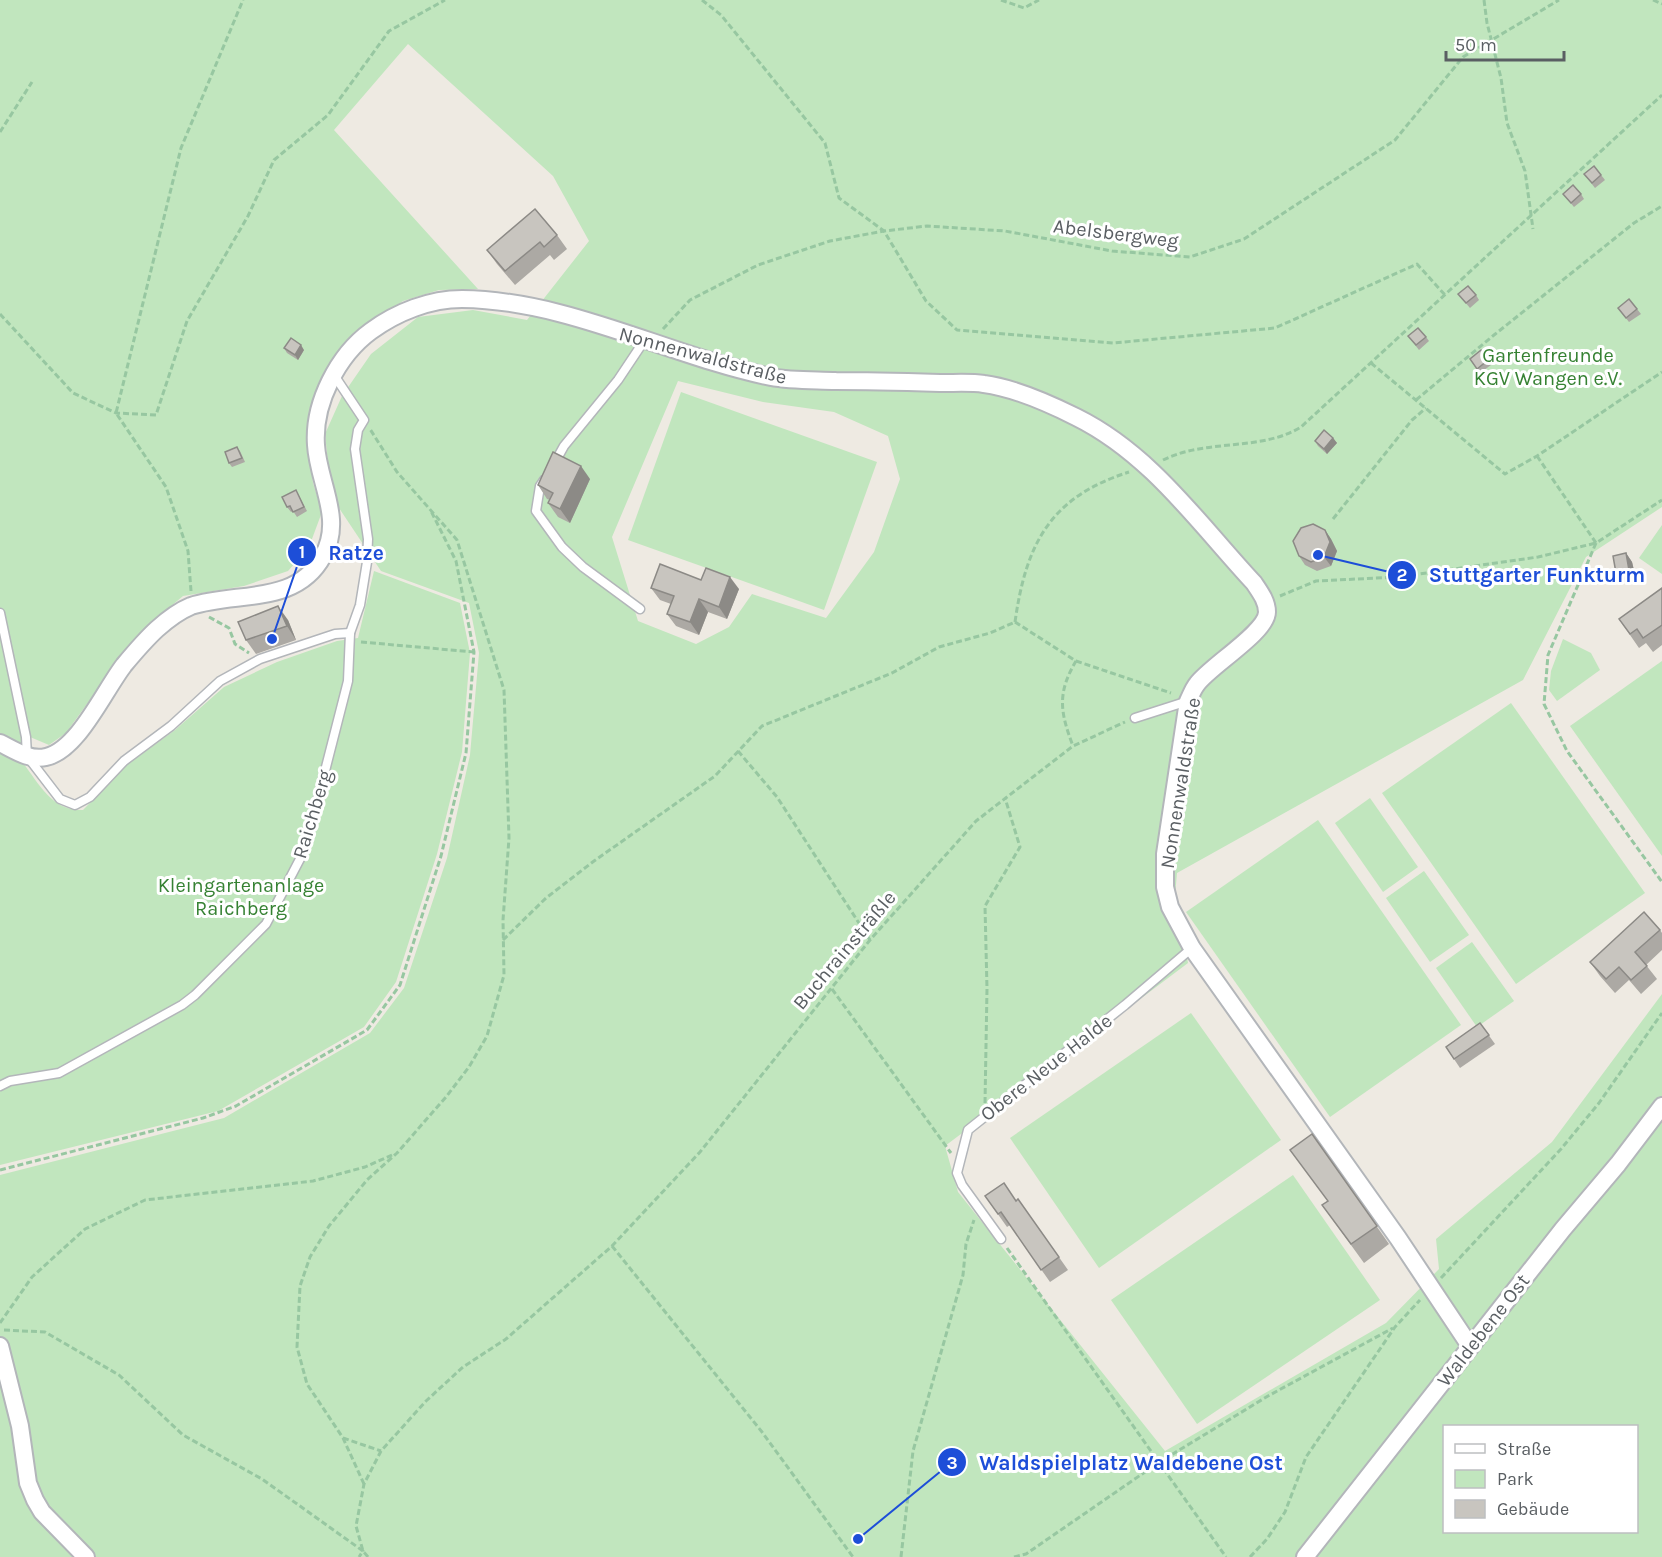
<svg xmlns="http://www.w3.org/2000/svg" width="1662" height="1557" font-family="Karla,sans-serif">
<style>
.green{fill:#c1e6be;fill-rule:evenodd}
.lines{fill:none;stroke-linecap:round;stroke-linejoin:round}
.lane-casing{stroke:#b3b6ba;stroke-width:11}
.street-casing{stroke:#b3b6ba;stroke-width:20}
.path{stroke:#97c7a1;stroke-width:3;stroke-dasharray:6 3;stroke-linecap:butt}
.lane{stroke:#fff;stroke-width:8}
.street{stroke:#fff;stroke-width:16}
.wall{fill:#aca9a4}
.shaded-wall{fill:#8c8a86}
.building{fill:#c8c5bf;stroke:#8c8a86;stroke-width:1.5}
.labels{text-anchor:middle;stroke-width:6;stroke-linejoin:round;paint-order:stroke}
.street-label{font-size:20px;fill:#5a5f63;stroke:#fff}
.park-label{font-size:20px;fill:#368233;stroke:#fff}
.leader{fill:none;stroke:#1d4ed8;stroke-width:2}
.callout-dot{fill:#1d4ed8;stroke:#fff;stroke-width:2}
.mark-label{font-size:18px;text-anchor:middle;font-weight:bold;fill:#fff}
.callout-label{font-size:21px;text-anchor:middle;font-weight:bold;fill:#1d4ed8;stroke:#fff;stroke-width:6;stroke-linejoin:round;paint-order:stroke}
</style>
<rect width="100%" height="100%" fill="#eeeae2"/>
<!-- green -->
<g class="green">
<path d="M0,0H1662V507L1586,557L1523,680L1177,873L1175,896L1188,963L945,1146L958,1192L1165,1451L1386,1323L1439,1269L1436,1239L1552,1142L1662,994V1557H0V1175L224,1118L370,1033L404,988L447,858L470,755L479,653L469,603L381,571L339,508L330,482L325,434L342,396L371,354L418,317L473,310L527,320L589,241L553,176L408,44L334,130L478,289L439,290L403,301L352,337L323,380L307,428L313,483L322,512L309,547L288,571L244,586L183,596L150,624L118,661L66,733L49,745L30,737L23,763C40,785 52,811 83,810L128,764L175,730L224,687L277,662L337,641L358,638L374,571L460,603L470,653L462,752L437,854L396,982L364,1027L218,1111L0,1165ZM678,381L763,402L834,412L888,436L900,479L874,552L826,618L752,594L729,627L696,644L638,621L612,537ZM1444,1426H1636V1532H1444Z"/>
<polygon points="681,392 877,462 824,610 628,540"/>
<polygon points="1662,525 1662,574 1639,558"/>
<polygon points="1563,639 1591,653 1600,670 1557,701 1549,690 1551,671"/>
<polygon points="1662,661 1662,856 1570,726"/>
<polygon points="1511,703 1645,893 1516,984 1382,793"/>
<polygon points="1370,798 1418,867 1383,892 1335,823"/>
<polygon points="1318,820 1461,1025 1330,1117 1186,912"/>
<polygon points="1424,871 1469,935 1430,962 1386,898"/>
<polygon points="1472,942 1514,1001 1477,1027 1436,968"/>
<polygon points="1191,1013 1281,1140 1099,1268 1010,1138"/>
<polygon points="1293,1175 1380,1300 1197,1424 1111,1300"/>
</g>
<g class="lines">
<!-- lane casing -->
<g class="lane-casing">
<g id="lane">
<polyline points="554,464 564,446 618,380 644,341"/>
<polyline points="544,480 540,486 536,511 562,547 583,567 640,609"/>
<polyline points="0,613 26,737 27,756 60,799 75,805 90,797 124,761 171,726 220,681 260,659 335,634 350,633"/>
<polyline points="1135,718 1188,701"/>
<polyline points="0,1086 10,1081 59,1073 182,1005 195,995 266,924 301,857 315,810 348,681 350,633 360,605 367,562 368,539 355,449 358,430 364,420 334,375"/>
<polyline points="1001,1239 962,1185 957,1173 968,1130 1125,1005 1192,948"/>
</g>
</g>
<!-- street casing -->
<g class="street-casing">
<g id="street">
<path d="M0,743C14,750 30,761 46,757C78,750 104,691 124,665C134,653 145,640 157,629C167,620 179,611 191,606C237,591 296,606 323,556C344,519 318,482 316,445C313,403 338,355 371,331C397,312 430,299 462,299C568,300 669,356 771,377C792,381 815,380 836,381C872,381 907,382 943,383C956,383 971,382 984,384C1015,388 1048,403 1076,417C1151,454 1199,524 1254,583C1260,592 1267,601 1267,612C1267,632 1210,666 1197,684C1193,689 1191,695 1188,701L1165,854V887L1170,907L1192,948L1398,1238L1470,1346"/>
<polyline points="0,1346 20,1426 28,1483 35,1500 42,1512 86,1557"/>
<polyline points="1305,1557 1563,1229 1618,1164 1662,1106"/>
</g>
</g>
<!-- path -->
<g class="path">
<polyline points="702,0 721,15 825,143 839,198 884,231 926,301 957,330 1113,343 1275,328 1417,264 1445,295"/>
<polyline points="1001,0 1024,8 1039,0"/>
<polyline points="1484,0 1487,23 1501,78 1507,123 1525,171 1533,229"/>
<polyline points="1653,0 1662,4"/>
<polyline points="0,132 32,82"/>
<polyline points="0,314 73,393 116,413 156,415 187,321 248,216 274,160 328,115 389,31 445,0"/>
<polyline points="663,329 690,300 758,265 830,241 884,231 927,226 1005,231 1112,251 1190,257 1244,239 1395,140 1463,57 1559,0"/>
<polyline points="1371,363 1505,474 1537,456 1662,372"/>
<polyline points="1416,400 1494,335 1634,223 1662,206"/>
<polyline points="1537,456 1596,543 1662,500"/>
<path d="M1163,460C1208,438 1260,452 1301,427L1662,95"/>
<polyline points="1333,519 1412,420 1426,408"/>
<polyline points="1596,543 1548,655 1544,704 1567,751 1662,882"/>
<polyline points="191,591 188,551 166,487 116,413 181,148 243,0"/>
<polyline points="1280,596 1316,581 1398,577 1538,557 1596,543"/>
<polyline points="209,617 229,628 235,644 249,653"/>
<path d="M1015,622C1026,544 1050,497 1129,472"/>
<path d="M1015,622L1076,661C1057,693 1060,712 1073,746"/>
<polyline points="361,642 474,652"/>
<polyline points="1076,661 1171,693"/>
<polyline points="738,751 777,797 870,940"/>
<polyline points="503,940 546,898 594,861 715,776 762,726 892,673 939,647 990,633 1015,622"/>
<polyline points="832,989 951,1153"/>
<polyline points="985,1103 987,989 985,906 1020,847 1005,798"/>
<polyline points="0,1170 203,1118 236,1106 367,1030 400,985 441,856 466,753 474,652 456,561 431,511"/>
<polyline points="612,1246 762,1432 853,1557"/>
<polyline points="1007,1248 1226,1557"/>
<polyline points="1441,1278 1561,1149 1599,1103 1662,1013"/>
<polyline points="0,1323 32,1277 85,1229 145,1200 313,1181 365,1167 392,1155"/>
<polyline points="4,1330 45,1332 119,1375 183,1435 262,1479 363,1551 359,1557"/>
<polyline points="343,1438 381,1451"/>
<polyline points="364,1484 343,1438 307,1384 297,1347 300,1286 310,1257 329,1226 367,1180 397,1153 446,1097 469,1067 487,1036 504,975 503,920 509,838 504,690 457,540 397,472 370,429"/>
<polyline points="368,1557 363,1551 356,1526 364,1484 381,1451 426,1401 463,1367 506,1339 612,1246 700,1152 870,940 976,821 1073,746 1125,722"/>
<polyline points="901,1557 913,1451 963,1275 966,1244 974,1220"/>
<polyline points="1014,1557 1026,1554 1158,1463 1268,1396 1393,1328"/>
<polyline points="1250,1557 1267,1539 1285,1512 1306,1457 1395,1327 1420,1300"/>
</g>
<!-- lane -->
<use href="#lane" class="lane"/>
<!-- street -->
<use href="#street" class="street"/>
</g>
<!-- wall -->
<g class="wall">
<polygon points="1594,166 1605,180 1595,188 1584,174"/>
<polygon points="1563,194 1581,194 1584,199 1574,207"/>
<polygon points="557,235 567,249 554,260 550,255 515,285 497,264 487,250"/>
<polygon points="1458,294 1476,295 1479,300 1470,308"/>
<polygon points="1629,299 1641,314 1629,322 1618,308"/>
<polygon points="1408,336 1426,337 1429,341 1419,350"/>
<polygon points="284,348 304,350 298,360 287,353"/>
<polygon points="1481,350 1491,365 1480,373 1470,359"/>
<polygon points="1333,438 1337,443 1327,454 1318,446 1315,441"/>
<polygon points="237,447 240,451 245,462 232,467 229,463"/>
<polygon points="590,479 570,523 558,517 548,503 550,500 547,499 538,485"/>
<polygon points="296,490 307,511 297,517 293,511 291,512 287,507"/>
<polygon points="1325,530 1331,539 1337,551 1331,566 1317,571 1305,565 1299,556"/>
<polygon points="1626,553 1632,562 1636,579 1623,582 1616,573"/>
<polygon points="701,580 739,589 727,619 708,612 699,635 676,626 667,614 671,604 660,600 651,588"/>
<polygon points="1662,588 1662,645 1653,652 1646,643 1639,648 1619,619"/>
<polygon points="288,620 296,640 256,654 246,640"/>
<polygon points="1660,930 1662,933 1662,950 1646,965 1657,979 1641,994 1629,980 1615,993 1600,976 1590,962"/>
<polygon points="1480,1023 1495,1044 1460,1068 1446,1047"/>
<polygon points="1312,1134 1389,1244 1364,1263 1322,1205 1328,1201 1290,1150"/>
<polygon points="985,1196 1016,1201 1018,1199 1068,1270 1050,1282 1010,1225 1007,1227"/>
</g>
<!-- shaded-wall -->
<g class="shaded-wall">
<polygon points="301,345 304,350 298,360 295,355"/>
<polygon points="1333,438 1337,443 1327,454 1324,449"/>
<polygon points="581,466 590,479 570,523 560,509"/>
<polygon points="1325,530 1331,539 1337,551 1331,566 1324,557"/>
<polygon points="1626,553 1632,562 1636,579 1629,570"/>
<polygon points="730,577 739,589 727,619 719,607"/>
<polygon points="699,599 708,612 699,635 690,622"/>
<polygon points="278,606 288,620 296,640 287,626"/>
</g>
<!-- building -->
<g class="building">
<polygon points="1594,166 1601,175 1592,183 1584,174"/>
<polygon points="1573,185 1581,194 1571,203 1563,194"/>
<polygon points="535,209 557,235 544,247 540,242 505,271 487,250"/>
<polygon points="1468,286 1476,295 1466,303 1458,294"/>
<polygon points="1629,299 1637,309 1626,318 1618,308"/>
<polygon points="1418,328 1426,337 1416,345 1408,336"/>
<polygon points="291,338 301,345 295,355 284,348"/>
<polygon points="1481,350 1488,360 1477,369 1470,359"/>
<polygon points="1324,430 1333,438 1324,449 1315,441"/>
<polygon points="237,447 242,458 229,463 225,452"/>
<polygon points="553,452 581,466 560,509 548,503 553,493 538,485"/>
<polygon points="296,490 304,507 293,512 290,506 287,507 282,497"/>
<polygon points="1313,524 1325,530 1330,542 1324,557 1311,562 1299,556 1293,541 1301,528"/>
<polygon points="1626,553 1629,570 1616,573 1613,556"/>
<polygon points="660,564 701,580 706,568 730,577 719,607 699,599 690,622 667,614 674,596 651,588"/>
<polygon points="1662,588 1662,625 1643,638 1637,629 1630,634 1619,619"/>
<polygon points="278,606 287,626 246,640 238,622"/>
<polygon points="1644,912 1660,930 1635,952 1647,966 1631,980 1619,967 1606,979 1590,962"/>
<polygon points="1480,1023 1489,1035 1454,1059 1446,1047"/>
<polygon points="1312,1134 1377,1226 1351,1244 1322,1205 1328,1201 1290,1150"/>
<polygon points="1004,1183 1016,1201 1018,1199 1059,1257 1041,1270 1001,1212 998,1214 985,1196"/>
</g>
<g class="labels">
<!-- street labels -->
<g class="street-label">
<text transform="translate(1116 233) rotate(7)" y="7">Abelsbergweg</text>
<text transform="translate(703 355) rotate(15)" y="7">Nonnenwaldstraße</text>
<text transform="translate(1180 783) rotate(-81)" y="7">Nonnenwaldstraße</text>
<text transform="translate(312 814) rotate(-73)" y="7">Raichberg</text>
<text transform="translate(844 950) rotate(-50)" y="7">Buchrainsträßle</text>
<text transform="translate(1046 1067) rotate(-38)" y="7">Obere Neue Halde</text>
<text transform="translate(1483 1330) rotate(-52)" y="7">Waldebene Ost</text>
</g>
<!-- park labels -->
<g class="park-label">
<text x="1548" y="362">Gartenfreunde<tspan x="1548" dy="23">KGV Wangen e.V.</tspan></text>
<text x="241" y="892">Kleingartenanlage<tspan x="241" dy="23">Raichberg</tspan></text>
</g>
</g>
<!-- callouts -->
<path class="leader" d="M272 639L302 552M1318 555L1402 575M858 1539L952 1462"/>
<g class="callout-dot">
<circle cx="272" cy="639" r="6"/>
<circle cx="1318" cy="555" r="6"/>
<circle cx="858" cy="1539" r="6"/>
<circle cx="302" cy="552" r="15"/>
<circle cx="1402" cy="575" r="15"/>
<circle cx="952" cy="1462" r="15"/>
</g>
<g class="mark-label">
<text x="302" y="558">1</text>
<text x="1402" y="581">2</text>
<text x="952" y="1469">3</text>
</g>
<g class="callout-label">
<text x="356" y="560">Ratze</text>
<text x="1537" y="582">Stuttgarter Funkturm</text>
<text x="1131" y="1470">Waldspielplatz Waldebene Ost</text>
</g>
<!-- legend -->
<rect x="1443" y="1425" width="195" height="108" fill="#ffffff" stroke="#bdbfc1" stroke-width="1.5"/>
<rect x="1455" y="1444" width="30" height="9" fill="#ffffff" stroke="#bdbfc1" stroke-width="1.5"/>
<text x="1497" y="1455" font-size="18" fill="#5a5f63">Straße</text>
<rect x="1455" y="1470" width="30" height="18" fill="#c1e6be" stroke="#bdbfc1" stroke-width="1.5"/>
<text x="1497" y="1485" font-size="18" fill="#5a5f63">Park</text>
<rect x="1455" y="1500" width="30" height="18" fill="#c8c5bf" stroke="#bdbfc1" stroke-width="1.5"/>
<text x="1497" y="1515" font-size="18" fill="#5a5f63">Gebäude</text>
<!-- scale -->
<path d="M1446 51v9h118v-9" fill="none" stroke="#5a5f63" stroke-width="3"/>
<text x="1455" y="51" font-size="18" fill="#5a5f63" stroke="#ffffff" stroke-width="4.5" paint-order="stroke">50 m</text>
</svg>
